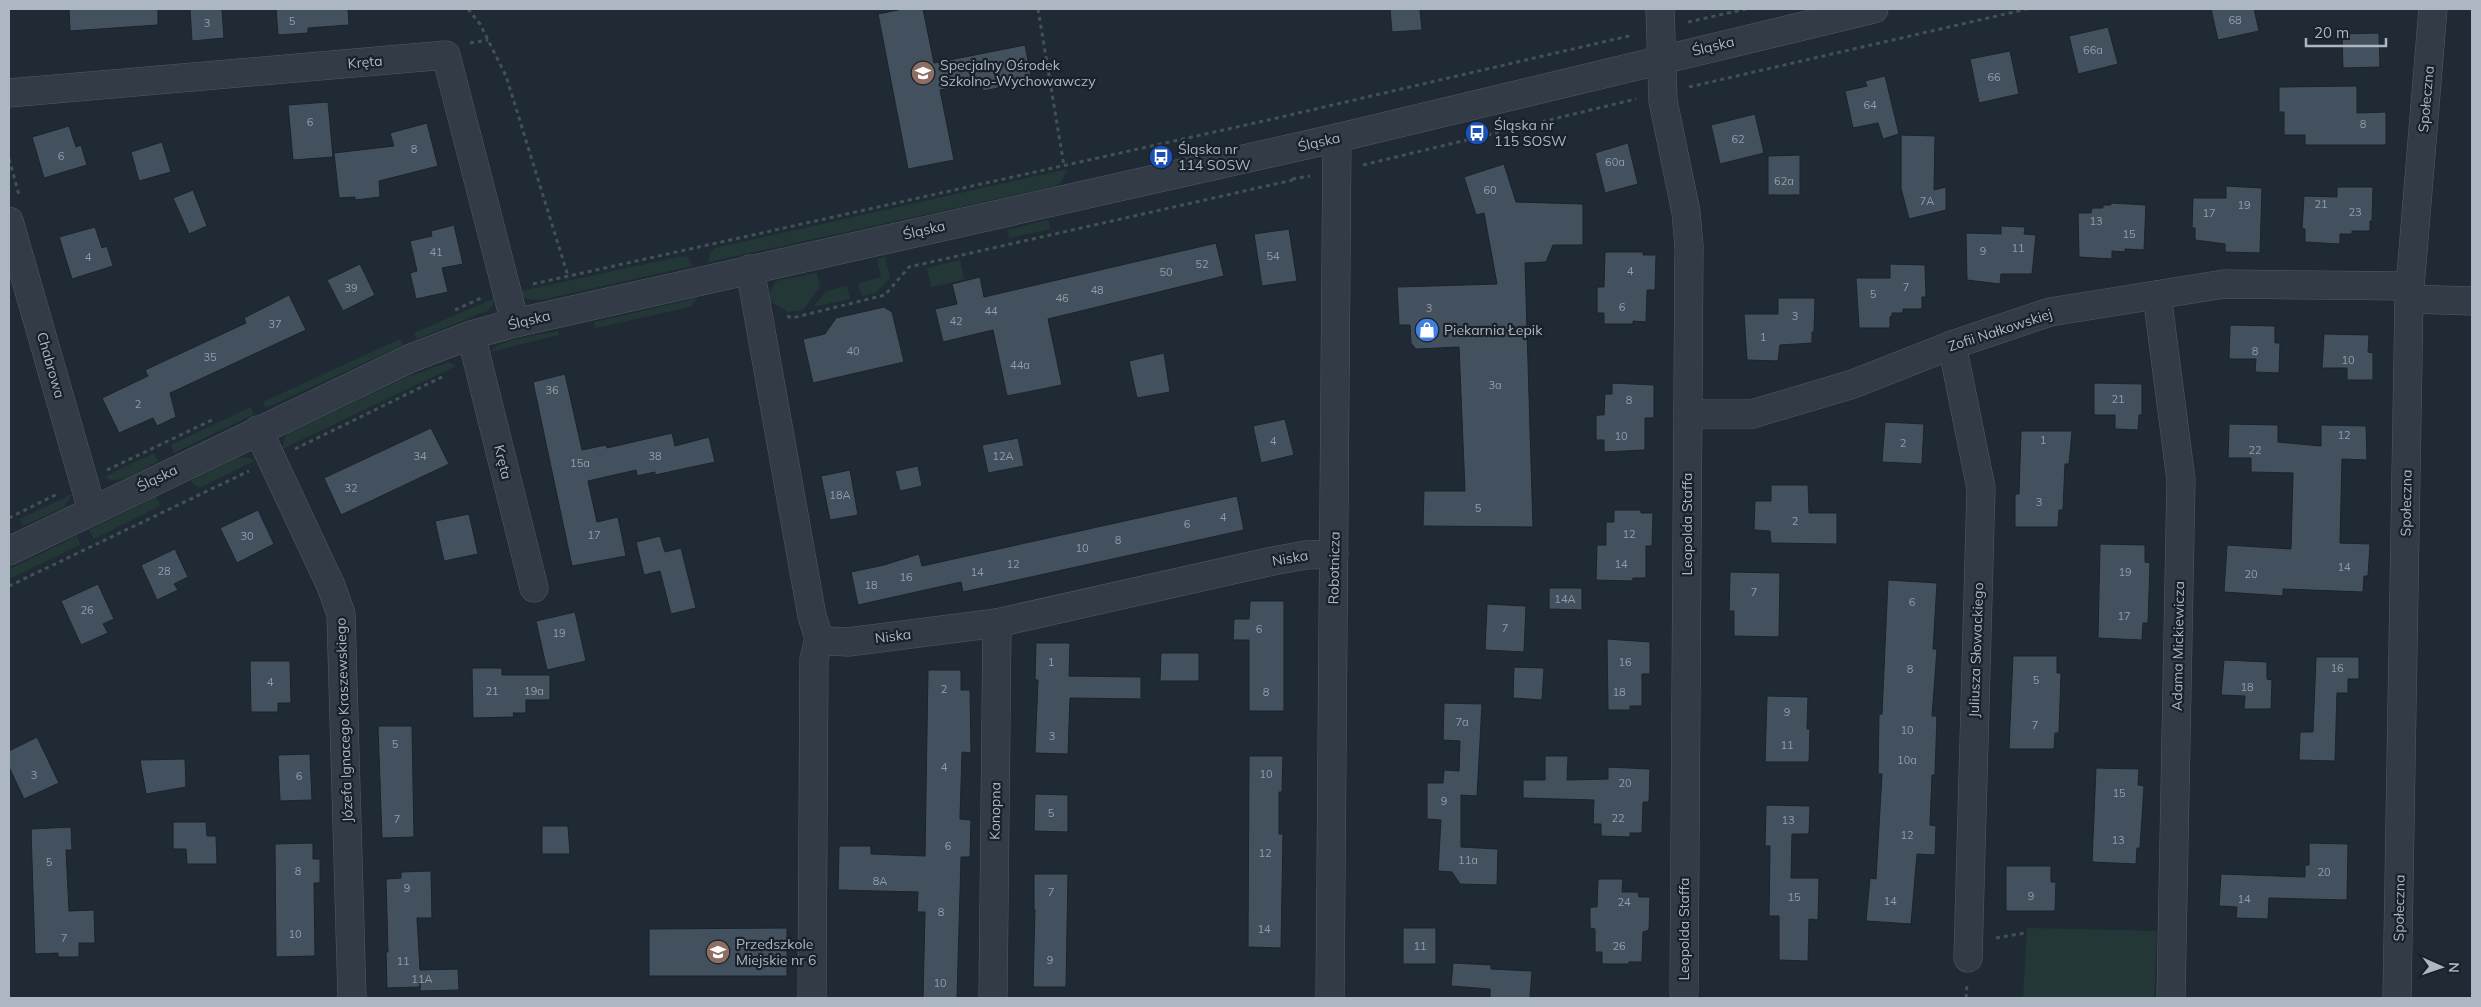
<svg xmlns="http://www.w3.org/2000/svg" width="2481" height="1007" font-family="Mulish,sans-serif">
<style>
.green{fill:#233737}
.building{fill:#43505d;stroke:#1b232c}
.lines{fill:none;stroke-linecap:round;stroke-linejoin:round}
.minor-casing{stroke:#515a64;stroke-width:29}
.path{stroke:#3f5254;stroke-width:3;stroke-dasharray:4 4;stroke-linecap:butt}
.minor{stroke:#333c46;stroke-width:28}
.labels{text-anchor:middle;stroke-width:4.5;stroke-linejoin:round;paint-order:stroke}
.number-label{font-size:11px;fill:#929daa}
.street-label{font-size:14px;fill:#adb7c3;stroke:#19212a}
.poi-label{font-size:14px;fill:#adb7c3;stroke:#19212a;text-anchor:start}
</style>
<rect width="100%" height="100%" fill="#202a35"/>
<!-- green -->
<g class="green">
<polygon points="1067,169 1062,181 1056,186 709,262 710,252 715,248"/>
<polygon points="1048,220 1050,229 1009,238 1008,230"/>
<polygon points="682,256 688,257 693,266 541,300 526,299 517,292"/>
<polygon points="885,257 890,278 876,293 862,296 858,283 881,277 877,259"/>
<polygon points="960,260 964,280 931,287 927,268"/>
<polygon points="817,273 820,287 803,310 788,312 769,301 769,294 776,281"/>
<polygon points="847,286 850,299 813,307 826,291"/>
<polygon points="495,298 492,307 487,311 417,339 414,333"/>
<polygon points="698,298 690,307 596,328 594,322"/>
<path d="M558,331L559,335L490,352C501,338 541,335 558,331Z"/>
<polygon points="400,339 403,345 266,408 263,402"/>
<polygon points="449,362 456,366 282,449 285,437 289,433 407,377"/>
<polygon points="251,407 254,414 174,453 171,445"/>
<path d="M154,453L158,461C143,468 120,487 104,477Z"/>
<polygon points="245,457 256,460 199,488 190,481 237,458"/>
<polygon points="72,494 64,507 23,526 20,519"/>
<polygon points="156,497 160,506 94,539 89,530"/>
<polygon points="77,536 80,545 9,579 9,569"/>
<polygon points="2027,928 2157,931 2154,998 2023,998"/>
</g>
<!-- building -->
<g class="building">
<polygon points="69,9 158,9 158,25 70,31"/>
<polygon points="190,9 222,9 224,38 192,41"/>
<polygon points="276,9 348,9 349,25 308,28 308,33 278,35"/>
<polygon points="903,9 923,9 934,63 1025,45 1032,81 983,91 982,82 940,90 954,160 908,169 878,14"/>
<polygon points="1390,9 1420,9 1422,30 1392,32"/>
<polygon points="2211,9 2254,9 2259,31 2218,40"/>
<polygon points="2108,27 2118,64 2078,74 2069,36"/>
<polygon points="2379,33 2380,67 2343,68 2342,34"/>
<polygon points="2010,51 2019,94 1979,103 1970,59"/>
<polygon points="1885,76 1899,134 1883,139 1878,123 1853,128 1845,91 1867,86 1865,81"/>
<polygon points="2357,86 2357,113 2386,112 2386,145 2305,145 2305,135 2284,135 2284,112 2279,112 2279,87"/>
<polygon points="328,102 333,157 293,160 288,105"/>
<polygon points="1755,114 1764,153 1720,164 1711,125"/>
<polygon points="427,123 438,166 379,181 380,197 355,200 355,197 339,198 334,153 394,146 390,133"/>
<polygon points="69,126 76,147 81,145 87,165 44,178 32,137"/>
<polygon points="1901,135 1935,136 1934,190 1946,187 1946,210 1909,219 1901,188"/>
<polygon points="162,142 171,172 139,181 131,152"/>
<polygon points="1628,143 1638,184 1605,193 1595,153"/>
<polygon points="1800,155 1800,195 1768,195 1768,156"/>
<polygon points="1504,164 1516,202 1583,204 1583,245 1553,245 1546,262 1525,263 1533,527 1423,526 1424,491 1465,491 1459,347 1416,349 1411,343 1410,325 1399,325 1397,287 1497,284 1484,213 1476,215 1464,177"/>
<polygon points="2226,186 2262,188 2260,253 2225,252 2225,244 2195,240 2195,228 2192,228 2193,198 2226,198"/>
<polygon points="2337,187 2373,187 2372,221 2370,221 2370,231 2352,231 2352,234 2340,234 2340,244 2305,242 2305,229 2302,229 2304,196 2337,197"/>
<polygon points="193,190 207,226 189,234 173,198"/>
<polygon points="2111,203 2146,205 2144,250 2125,249 2125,252 2112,251 2112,259 2079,257 2078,213 2091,213 2092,208 2103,208 2103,205 2111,205"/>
<polygon points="454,225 463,264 442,268 448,292 416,299 410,273 417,271 410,241 432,236 431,231"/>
<polygon points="2001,226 2025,227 2024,234 2036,235 2032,274 2001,274 2000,284 1967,280 1966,233 2001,234"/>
<polygon points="95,227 102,248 107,246 113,266 72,279 59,237"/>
<polygon points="1289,229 1297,281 1262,286 1254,234"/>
<polygon points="1216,243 1224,276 1048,319 1062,385 1007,396 993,330 943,342 935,309 957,304 952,284 980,277 984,297"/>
<polygon points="1605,252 1643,252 1643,255 1656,255 1655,290 1647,290 1646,322 1633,321 1633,324 1604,324 1604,313 1597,313 1597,287 1604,287"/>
<polygon points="360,264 375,295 343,311 327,280"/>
<polygon points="1890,264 1925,265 1926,297 1922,297 1922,309 1903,309 1903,313 1892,313 1892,316 1890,317 1890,328 1859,328 1856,278 1890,278"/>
<polygon points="289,295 306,330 170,393 176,417 157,426 153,418 119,433 102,398 148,376 145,370 246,323 244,318"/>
<polygon points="1778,298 1815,298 1814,332 1812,332 1812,343 1780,345 1778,361 1747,360 1744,314 1778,314"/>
<polygon points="884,307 892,312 904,362 813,383 803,339 825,334 836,318"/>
<polygon points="2230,325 2275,326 2275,343 2280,343 2279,373 2255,372 2256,359 2229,359"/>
<polygon points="2324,334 2369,335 2368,352 2373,353 2373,380 2347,380 2347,368 2322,368"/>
<polygon points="1164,353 1170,392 1137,398 1129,361"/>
<polygon points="565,374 582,450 606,445 607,448 672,433 675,446 709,437 715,462 655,475 655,472 637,476 636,470 588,481 597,522 618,517 626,556 572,566 533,382"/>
<polygon points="1612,383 1654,385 1654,418 1645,418 1645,450 1604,452 1604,440 1596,440 1596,417 1598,415 1604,415 1605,394 1612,394"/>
<polygon points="2094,383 2142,384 2142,415 2139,415 2138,430 2115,429 2115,415 2094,415"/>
<polygon points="1285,419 1294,455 1261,463 1253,426"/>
<polygon points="1885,422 1924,424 1922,464 1882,462"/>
<polygon points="2229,424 2278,425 2278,442 2321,446 2321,425 2366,426 2367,460 2342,459 2340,543 2370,544 2368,576 2364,576 2363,592 2283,589 2283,596 2224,592 2227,545 2291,549 2293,473 2251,472 2251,458 2228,458"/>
<polygon points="431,428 449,464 341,515 324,478"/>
<polygon points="2021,431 2072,431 2069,464 2065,464 2063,510 2059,510 2058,527 2015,527 2015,494 2019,494"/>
<polygon points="1018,438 1024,466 988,473 982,445"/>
<polygon points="918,466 922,486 900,491 895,471"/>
<polygon points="850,470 858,515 830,520 821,476"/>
<polygon points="1771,485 1808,485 1809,513 1837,513 1837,544 1771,543 1770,531 1754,530 1755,501 1771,501"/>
<polygon points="1237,496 1244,530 963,592 961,582 858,605 851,572 884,565 919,554 922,566"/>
<polygon points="258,510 274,544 237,563 220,528"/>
<polygon points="1614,510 1641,510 1641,513 1653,513 1652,546 1646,546 1646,578 1633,578 1632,581 1596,580 1597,545 1606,545 1606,522 1614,522"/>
<polygon points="469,514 478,554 444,561 435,521"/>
<polygon points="660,536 665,552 681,548 696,608 671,614 660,571 644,575 636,542"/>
<polygon points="2100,544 2145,545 2145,562 2150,563 2148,623 2143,623 2142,640 2098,638"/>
<polygon points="175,549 188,577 174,584 178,590 157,600 141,565"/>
<polygon points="1730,572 1780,573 1779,637 1734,636 1734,611 1729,611"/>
<polygon points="1888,580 1937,583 1933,649 1937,649 1932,716 1937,716 1935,775 1932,775 1930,825 1936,826 1935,855 1917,854 1911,924 1866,921 1870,878 1876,879 1882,774 1878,774 1879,714 1882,714"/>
<polygon points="98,584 114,619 103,624 108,633 81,645 61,601"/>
<polygon points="1549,588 1582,588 1582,610 1549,609"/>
<polygon points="1250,601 1284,601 1284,711 1249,711 1249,640 1233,640 1234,619 1249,619"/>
<polygon points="1487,604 1526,606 1524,652 1485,650"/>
<polygon points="575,612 586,661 547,670 536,621"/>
<polygon points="1607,639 1650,642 1650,674 1642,674 1642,706 1630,706 1630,710 1608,710"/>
<polygon points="1036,643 1070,643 1069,676 1141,677 1141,699 1070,698 1068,754 1035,753 1038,680 1035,680"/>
<polygon points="1161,653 1199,653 1199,681 1160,681"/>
<polygon points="2013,656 2057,656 2057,673 2061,673 2059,733 2055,733 2054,749 2009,749"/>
<polygon points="2316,657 2359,657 2359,679 2348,679 2348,693 2337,693 2335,761 2299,760 2300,732 2313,732"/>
<polygon points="2224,660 2267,662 2267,679 2272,680 2271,709 2244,709 2245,696 2221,695"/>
<polygon points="250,661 290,661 291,703 278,703 278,712 251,712"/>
<polygon points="1514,667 1544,668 1542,700 1513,698"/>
<polygon points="472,668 502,668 502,675 550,675 550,700 526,700 526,713 513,713 514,717 473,718"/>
<polygon points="928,670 961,670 961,690 970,690 971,753 962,752 960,819 971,820 970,857 961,857 957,998 923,998 925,912 917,912 918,892 838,890 839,846 871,846 871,854 925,856"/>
<polygon points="1767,696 1808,697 1807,729 1810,729 1809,762 1765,762"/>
<polygon points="1444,703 1482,704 1477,796 1461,795 1461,847 1498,849 1497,885 1460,884 1452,872 1438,871 1441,820 1427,819 1427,783 1443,783 1444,770 1459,771 1460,741 1443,740"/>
<polygon points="378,726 412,726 414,837 382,838"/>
<polygon points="37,737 59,783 24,799 9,767 9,751"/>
<polygon points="310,754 312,800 280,801 278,755"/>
<polygon points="1249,756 1283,756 1282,792 1279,792 1279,834 1283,834 1281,948 1248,947"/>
<polygon points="1545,756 1568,756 1567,780 1608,779 1608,767 1650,769 1649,802 1643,802 1642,833 1630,833 1630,837 1601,836 1601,824 1593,824 1594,800 1523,798 1523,780 1545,780"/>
<polygon points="185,759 186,787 146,794 140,760"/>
<polygon points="2096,768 2139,769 2138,785 2144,786 2140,848 2137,848 2136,864 2092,862"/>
<polygon points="1035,794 1068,795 1068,832 1034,831"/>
<polygon points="1766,805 1810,806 1809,834 1792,834 1791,878 1819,878 1818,920 1809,919 1808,961 1779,960 1779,916 1769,916 1770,846 1765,846"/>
<polygon points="173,822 206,822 207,836 216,836 217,864 187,864 186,849 173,849"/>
<polygon points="542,826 568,826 570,854 542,854"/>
<polygon points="71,827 72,850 66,850 69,911 94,910 95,943 79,943 79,957 58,957 58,953 35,954 31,829"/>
<polygon points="313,843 313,859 320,859 320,883 314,883 315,956 276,957 275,844"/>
<polygon points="2309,843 2348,844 2347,900 2269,898 2268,919 2236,918 2237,907 2219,906 2221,874 2305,877 2305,865 2309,865"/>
<polygon points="2006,866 2051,866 2051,882 2056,882 2055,911 2006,911"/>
<polygon points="431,871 432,918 417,918 420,970 458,969 459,990 420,991 420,983 420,987 387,988 386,952 388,952 386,879 401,878 401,872"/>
<polygon points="1034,874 1068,874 1066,987 1033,987 1035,910 1034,910"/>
<polygon points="1598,879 1623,879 1622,892 1638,892 1639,897 1650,897 1649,930 1643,932 1642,962 1629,962 1629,964 1602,964 1602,952 1595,952 1595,929 1590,928 1590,907 1597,907"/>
<polygon points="787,928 787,976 649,976 649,929"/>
<rect x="1403" y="928" width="33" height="36"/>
<polygon points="1453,963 1491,965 1491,969 1532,971 1530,998 1490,998 1490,989 1451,986"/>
</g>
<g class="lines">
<!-- minor casing -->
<g class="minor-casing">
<g id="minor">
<polyline points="1660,9 1663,101 1686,212 1689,246 1684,992"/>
<polyline points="9,93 446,55 515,323"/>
<polyline points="9,221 92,510"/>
<polyline points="750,269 812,616 819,638 827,641 848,642 997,623 1273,561 1306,555 1334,554"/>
<polyline points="2157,295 2181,480 2171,998"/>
<polyline points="2409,299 2472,301"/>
<polyline points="471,335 534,588"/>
<polyline points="1952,345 1981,488 1968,958"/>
<polyline points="1688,414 1752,414 1853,384 1952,345 2050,312 2224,284 2410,286"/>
<polyline points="258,430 331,586 341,614 352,998"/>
<polyline points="9,551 411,358 471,335 515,323 1337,138 1874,9"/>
<polyline points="812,998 814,659 819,638"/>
<polyline points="993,998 997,623"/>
<polyline points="1330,998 1337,138"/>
<polyline points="2397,998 2409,299 2433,9"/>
</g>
</g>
<!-- path -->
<g class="path">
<polyline points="468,9 480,24 506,76 568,276"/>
<polyline points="1038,9 1064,166"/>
<polyline points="1688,22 1746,9"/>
<polyline points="470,43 488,40"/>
<polyline points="1689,87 2027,9"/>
<polyline points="9,159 19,195"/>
<polyline points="1363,165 1636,99"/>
<polyline points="1292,179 1310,176"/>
<polyline points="533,284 1277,118 1633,35"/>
<polyline points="455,310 481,298"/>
<polyline points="787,316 792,318 885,295 909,267 1293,180"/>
<polyline points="295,449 442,377"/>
<polyline points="107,470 212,420"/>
<polyline points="9,518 59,493"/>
<polyline points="9,586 249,471"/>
<polyline points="1996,938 2025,933"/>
<polyline points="1966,998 1967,984"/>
</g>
<!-- minor -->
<use href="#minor" class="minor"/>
</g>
<!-- icons -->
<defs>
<g id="school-disc" transform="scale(1.25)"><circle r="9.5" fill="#8d6e63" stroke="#19212a"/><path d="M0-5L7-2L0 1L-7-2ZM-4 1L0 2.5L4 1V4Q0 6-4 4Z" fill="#fff"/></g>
<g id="bus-disc" transform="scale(1.25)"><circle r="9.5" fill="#1a4fb4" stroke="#19212a"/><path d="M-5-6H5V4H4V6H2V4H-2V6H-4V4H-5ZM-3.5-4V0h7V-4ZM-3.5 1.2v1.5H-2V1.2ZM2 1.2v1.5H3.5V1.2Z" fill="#fff"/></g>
<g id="shop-disc" transform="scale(1.25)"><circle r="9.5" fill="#3f7fe0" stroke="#19212a"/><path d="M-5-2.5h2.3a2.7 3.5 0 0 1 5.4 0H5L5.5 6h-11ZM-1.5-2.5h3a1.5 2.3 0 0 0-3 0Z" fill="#fff"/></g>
</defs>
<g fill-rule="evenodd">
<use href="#school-disc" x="923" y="73"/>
<use href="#bus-disc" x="1477" y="133"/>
<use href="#bus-disc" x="1161" y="157"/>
<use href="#shop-disc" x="1427" y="330"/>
<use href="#school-disc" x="718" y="952"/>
</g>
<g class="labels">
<!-- number labels -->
<g class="number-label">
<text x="2235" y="24">68</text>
<text x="292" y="25">5</text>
<text x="207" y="27">3</text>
<text x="2093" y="54">66a</text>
<text x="1994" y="81">66</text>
<text x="1870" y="109">64</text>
<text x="310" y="126">6</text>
<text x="2363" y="128">8</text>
<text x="1738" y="143">62</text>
<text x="414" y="153">8</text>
<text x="61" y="160">6</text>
<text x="1615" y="166">60a</text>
<text x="1784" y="185">62a</text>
<text x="1490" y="194">60</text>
<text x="1927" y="205">7A</text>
<text x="2321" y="208">21</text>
<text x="2244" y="209">19</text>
<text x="2355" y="216">23</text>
<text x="2209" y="217">17</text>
<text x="2096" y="225">13</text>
<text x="2129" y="238">15</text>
<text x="2018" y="252">11</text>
<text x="1983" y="255">9</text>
<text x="436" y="256">41</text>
<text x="1273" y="260">54</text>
<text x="88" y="261">4</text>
<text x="1202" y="268">52</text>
<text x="1630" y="275">4</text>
<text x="1166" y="276">50</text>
<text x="1906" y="291">7</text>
<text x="351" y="292">39</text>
<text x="1097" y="294">48</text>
<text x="1873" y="298">5</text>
<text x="1062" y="302">46</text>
<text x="1622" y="311">6</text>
<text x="1429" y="312">3</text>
<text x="991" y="315">44</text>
<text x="1795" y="320">3</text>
<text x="956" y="325">42</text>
<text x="275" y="328">37</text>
<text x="1763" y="341">1</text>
<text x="853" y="355">40</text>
<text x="2255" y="355">8</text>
<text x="210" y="361">35</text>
<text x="2348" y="364">10</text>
<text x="1020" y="369">44a</text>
<text x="1495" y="389">3a</text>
<text x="552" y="394">36</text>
<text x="2118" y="403">21</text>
<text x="1629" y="404">8</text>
<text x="138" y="408">2</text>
<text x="2344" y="439">12</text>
<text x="1621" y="440">10</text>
<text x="2043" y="444">1</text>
<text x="1273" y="445">4</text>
<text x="1903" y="447">2</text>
<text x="2255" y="454">22</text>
<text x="420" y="460">34</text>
<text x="655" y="460">38</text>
<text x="1003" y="460">12A</text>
<text x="580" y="467">15a</text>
<text x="351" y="492">32</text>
<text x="840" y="499">18A</text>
<text x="2039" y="506">3</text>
<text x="1478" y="512">5</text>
<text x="1223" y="521">4</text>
<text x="1795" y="525">2</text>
<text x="1187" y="528">6</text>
<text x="1629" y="538">12</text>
<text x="594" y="539">17</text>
<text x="247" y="540">30</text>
<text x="1118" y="544">8</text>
<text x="1082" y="552">10</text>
<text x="1013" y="568">12</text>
<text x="1621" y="568">14</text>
<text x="2344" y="571">14</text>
<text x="164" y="575">28</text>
<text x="977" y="576">14</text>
<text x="2125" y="576">19</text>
<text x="2251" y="578">20</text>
<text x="906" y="581">16</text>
<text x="871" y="589">18</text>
<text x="1754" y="596">7</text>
<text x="1565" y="603">14A</text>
<text x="1912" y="606">6</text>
<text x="87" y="614">26</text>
<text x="2124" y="620">17</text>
<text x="1505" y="632">7</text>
<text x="1259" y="633">6</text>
<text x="559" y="637">19</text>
<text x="1051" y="666">1</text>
<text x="1625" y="666">16</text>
<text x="2337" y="672">16</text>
<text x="1910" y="673">8</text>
<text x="2036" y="684">5</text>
<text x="270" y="686">4</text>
<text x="2247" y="691">18</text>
<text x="944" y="693">2</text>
<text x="492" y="695">21</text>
<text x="534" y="695">19a</text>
<text x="1266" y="696">8</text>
<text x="1619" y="696">18</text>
<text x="1787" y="716">9</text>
<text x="1462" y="726">7a</text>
<text x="2035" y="729">7</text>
<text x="1907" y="734">10</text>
<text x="1052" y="740">3</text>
<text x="395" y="748">5</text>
<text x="1787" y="749">11</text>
<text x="1907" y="764">10a</text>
<text x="944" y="771">4</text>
<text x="1266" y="778">10</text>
<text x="34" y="779">3</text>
<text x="299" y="780">6</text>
<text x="1625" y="787">20</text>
<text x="2119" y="797">15</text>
<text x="1444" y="805">9</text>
<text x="1051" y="817">5</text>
<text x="1618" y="822">22</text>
<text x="397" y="823">7</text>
<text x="1788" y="824">13</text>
<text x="1907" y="839">12</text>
<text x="2118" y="844">13</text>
<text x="948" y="850">6</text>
<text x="1265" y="857">12</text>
<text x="1468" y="864">11a</text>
<text x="49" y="866">5</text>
<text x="298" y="875">8</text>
<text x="2324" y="876">20</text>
<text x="880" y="885">8A</text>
<text x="407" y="892">9</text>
<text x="1051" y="896">7</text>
<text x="2031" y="900">9</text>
<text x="1794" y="901">15</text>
<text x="2244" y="903">14</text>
<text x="1890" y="905">14</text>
<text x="1624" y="906">24</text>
<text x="941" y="916">8</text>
<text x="1264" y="933">14</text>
<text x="295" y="938">10</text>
<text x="64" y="942">7</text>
<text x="1420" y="950">11</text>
<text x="1619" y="950">26</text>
<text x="1050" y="964">9</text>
<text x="403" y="965">11</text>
<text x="422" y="983">11A</text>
<text x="940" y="987">10</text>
</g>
<!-- street labels -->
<g class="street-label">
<text transform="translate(1713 46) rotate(-14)" y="5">Śląska</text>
<text transform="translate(365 62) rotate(-5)" y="5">Kręta</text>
<text transform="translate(2426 99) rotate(-85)" y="5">Społeczna</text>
<text transform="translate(1319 142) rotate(-13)" y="5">Śląska</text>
<text transform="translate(924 230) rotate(-13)" y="5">Śląska</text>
<text transform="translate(529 320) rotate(-14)" y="5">Śląska</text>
<text transform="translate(2000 330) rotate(-18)" y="5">Zofii Nałkowskiej</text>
<text transform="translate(51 365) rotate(74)" y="5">Chabrowa</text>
<text transform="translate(503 462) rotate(76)" y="5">Kręta</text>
<text transform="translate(157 478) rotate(-26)" y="5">Śląska</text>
<text transform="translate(2406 503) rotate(-89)" y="5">Społeczna</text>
<text transform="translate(1687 524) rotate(-90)" y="5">Leopolda Staffa</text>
<text transform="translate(1290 558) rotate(-10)" y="5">Niska</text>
<text transform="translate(1334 568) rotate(-89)" y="5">Robotnicza</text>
<text transform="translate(893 636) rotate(-7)" y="5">Niska</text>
<text transform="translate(2178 646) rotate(-89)" y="5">Adama Mickiewicza</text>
<text transform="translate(1976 650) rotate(-88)" y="5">Juliusza Słowackiego</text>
<text transform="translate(344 720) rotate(-92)" y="5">Józefa Ignacego Kraszewskiego</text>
<text transform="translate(995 811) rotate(-89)" y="5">Konopna</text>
<text transform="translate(2399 908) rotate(-89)" y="5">Społeczna</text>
<text transform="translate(1684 929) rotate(-90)" y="5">Leopolda Staffa</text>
</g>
<!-- poi labels -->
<g class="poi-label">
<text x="940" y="70">Specjalny Ośrodek<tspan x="940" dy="16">Szkolno-Wychowawczy</tspan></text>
<text x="1494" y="130">Śląska nr<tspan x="1494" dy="16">115 SOSW</tspan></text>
<text x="1178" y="154">Śląska nr<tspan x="1178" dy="16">114 SOSW</tspan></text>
<text x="1444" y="335">Piekarnia Łepik</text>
<text x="736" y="949">Przedszkole<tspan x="736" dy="16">Miejskie nr 6</tspan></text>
</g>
</g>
<!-- border -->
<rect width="2481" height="1007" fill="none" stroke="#adb7c3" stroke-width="20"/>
<!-- north arrow -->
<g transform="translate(2441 967) rotate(92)" stroke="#19212a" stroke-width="4" paint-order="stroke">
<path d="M0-4L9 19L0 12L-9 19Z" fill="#adb7c3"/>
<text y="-8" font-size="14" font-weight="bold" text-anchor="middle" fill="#adb7c3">N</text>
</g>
<!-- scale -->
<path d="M2306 38v8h80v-8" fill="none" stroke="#adb7c3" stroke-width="2.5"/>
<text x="2314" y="38" font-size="15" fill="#adb7c3" stroke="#19212a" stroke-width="4" paint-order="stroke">20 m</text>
</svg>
